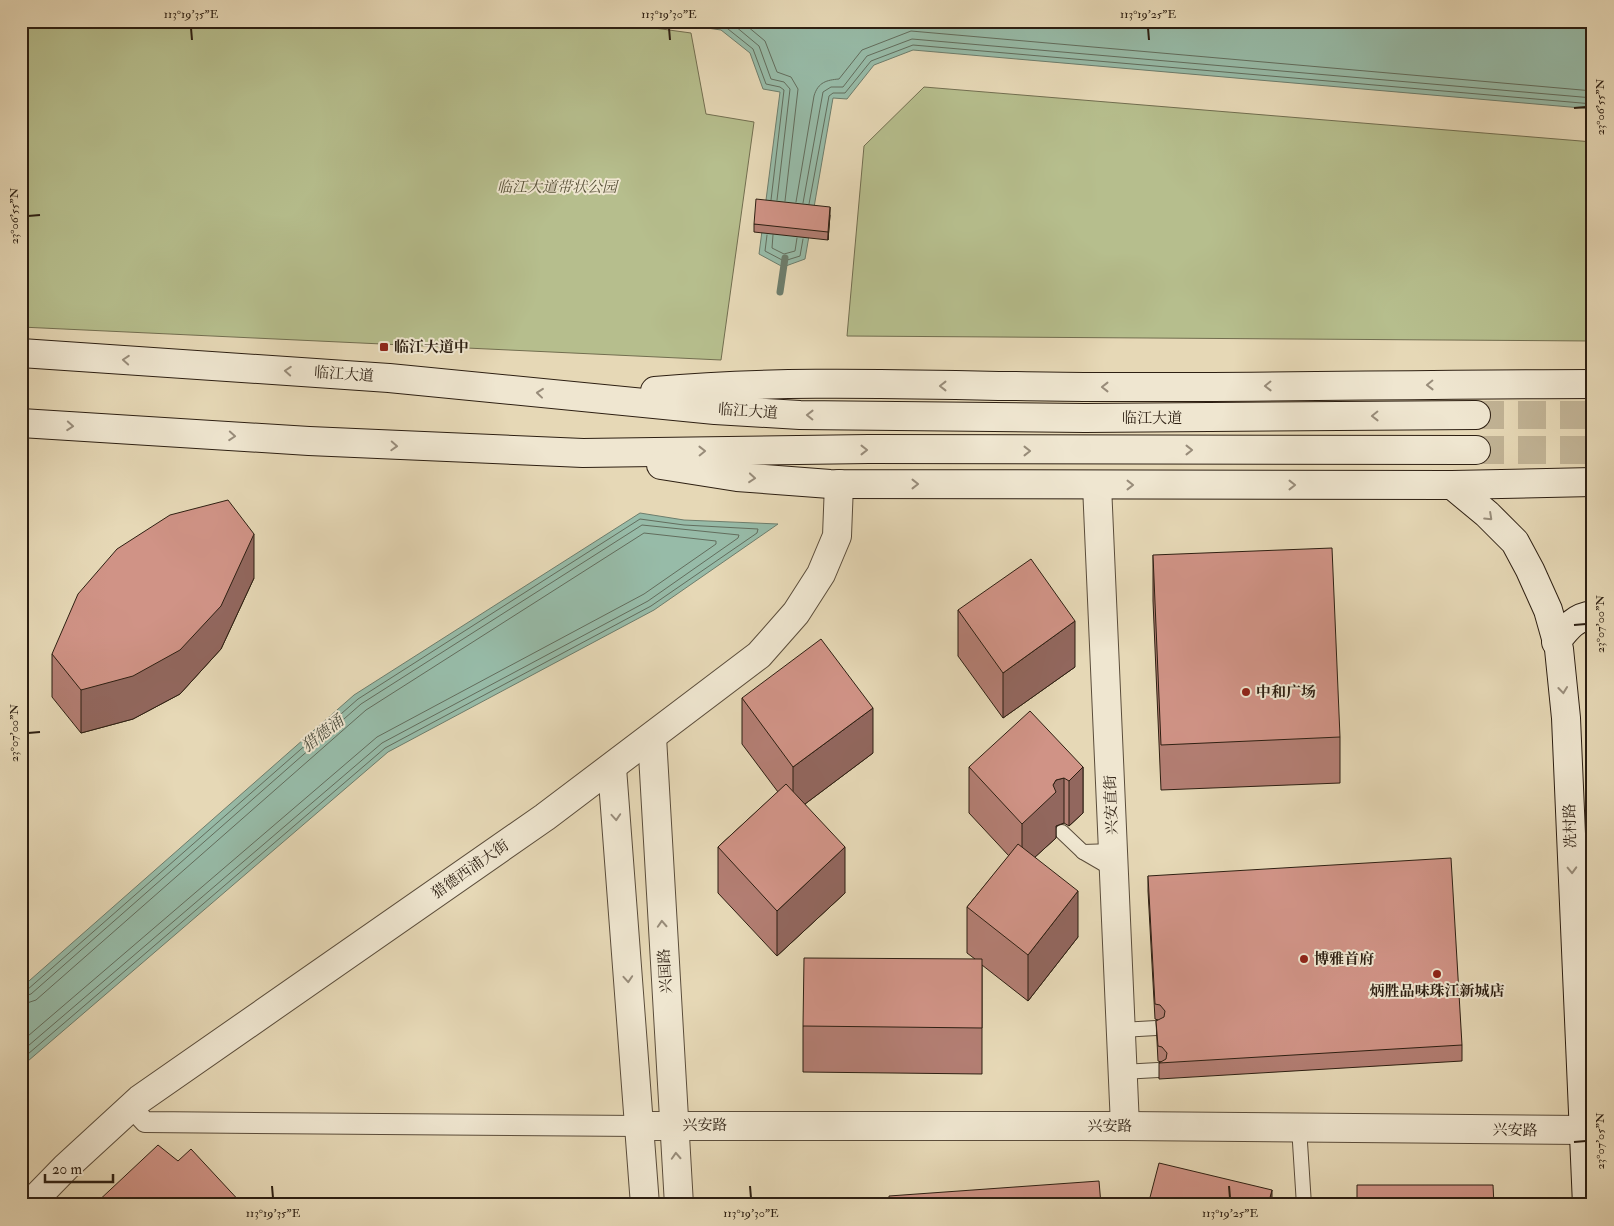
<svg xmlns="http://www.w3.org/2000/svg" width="1614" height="1226" font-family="'IM FELL Double Pica','Noto Serif SC',serif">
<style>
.green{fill:#b6be8d;stroke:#726e50}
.water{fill:#97bba8;stroke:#6d7d6c}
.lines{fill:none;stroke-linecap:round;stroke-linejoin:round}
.shore{stroke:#626d5d;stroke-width:1}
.stream{stroke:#6d7d6c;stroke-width:7}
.secondary-tunnel{stroke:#c1b395;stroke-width:28;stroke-dasharray:28 14;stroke-linecap:butt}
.service-casing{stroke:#5b4d3b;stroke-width:16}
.pedestrian-casing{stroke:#5b4d3b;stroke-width:22}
.minor-casing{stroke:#5b4d3b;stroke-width:30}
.tertiary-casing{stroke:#5b4d3b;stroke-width:30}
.secondary-casing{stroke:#2d1f12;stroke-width:30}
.service{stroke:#efe6d0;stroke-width:14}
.pedestrian{stroke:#efe6d0;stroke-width:20}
.minor{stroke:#efe6d0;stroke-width:28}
.tertiary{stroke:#efe6d0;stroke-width:28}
.secondary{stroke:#efe6d0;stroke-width:28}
.wall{fill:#b37e73;stroke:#2d1f12}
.shaded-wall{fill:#92675e;stroke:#2d1f12}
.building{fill:#d09386;stroke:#2d1f12}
.oneway{stroke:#988c7a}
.ticks{fill:none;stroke:#2d1f12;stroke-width:2}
.poi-dot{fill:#8f2418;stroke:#efe6d0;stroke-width:2}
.labels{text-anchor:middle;stroke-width:4;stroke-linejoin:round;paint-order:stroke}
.park-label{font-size:15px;font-style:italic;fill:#564f37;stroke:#efe6d0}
.poi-label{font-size:15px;font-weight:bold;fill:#2d1f12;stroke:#efe6d0;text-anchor:start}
.street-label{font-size:15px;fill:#2d1f12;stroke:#efe6d0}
.water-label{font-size:16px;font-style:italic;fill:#4d4e3f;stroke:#efe6d0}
.neatline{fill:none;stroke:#2d1f12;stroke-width:2}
.ticks-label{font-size:12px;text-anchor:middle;fill:#2d1f12}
</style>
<rect width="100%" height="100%" fill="#e6d8b6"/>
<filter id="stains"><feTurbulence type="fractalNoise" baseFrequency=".004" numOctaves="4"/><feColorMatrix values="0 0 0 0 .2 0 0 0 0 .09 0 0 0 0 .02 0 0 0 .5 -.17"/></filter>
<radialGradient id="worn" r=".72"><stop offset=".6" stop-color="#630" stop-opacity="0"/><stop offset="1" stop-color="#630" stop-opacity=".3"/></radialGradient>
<!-- green -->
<g class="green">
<polygon points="21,21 603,21 691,33 706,114 754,122 721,360 21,327"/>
<polygon points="924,87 1593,142 1593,341 847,336 864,146"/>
</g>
<!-- water -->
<g class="water">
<polygon points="657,21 1593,21 1593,109 913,50 874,65 847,99 833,98 805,259 783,267 759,254 780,92 763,89 750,53 721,30"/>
<polygon points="640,513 684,520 778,524 654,610 388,752 21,1067 21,988 354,695"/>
</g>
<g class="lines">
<!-- shore -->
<g class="shore">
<polyline points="696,21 723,25 753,49 766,84 780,87 784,90 771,200"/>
<polyline points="729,21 759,46 771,79 784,82 790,89 777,200"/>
<polyline points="741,21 765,41 777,72 791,77 798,89 785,201"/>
<path d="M796,202L814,96C818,82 827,80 839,79L862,50L911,31L1593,91"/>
<polyline points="803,203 823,92 831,87 843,87 867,56 912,39 1593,98"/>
<polyline points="809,204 829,96 833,93 845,93 871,61 913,45 1593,104"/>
<polyline points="767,235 765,251 784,261 800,256 803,239"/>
<polyline points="773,235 772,248 784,254 795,251 797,238"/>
<polyline points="21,991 27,990 358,699 640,519 684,525 758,529 757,533 651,606 385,748 21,1060"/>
<polyline points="21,997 31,994 361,704 642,525 739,535 738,538 648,601 382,743 21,1052"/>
<polyline points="21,1005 36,1000 366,710 644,533 716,541 716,544 644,594 377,737 21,1042"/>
</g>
<!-- stream -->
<polyline class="stream" points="780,292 785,258"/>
<!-- secondary-tunnel -->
<g class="secondary-tunnel">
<polyline points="1476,415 1593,415"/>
<polyline points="1476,450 1593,450"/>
</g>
<!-- service casing -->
<g class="service-casing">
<g id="service">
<polyline points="1062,832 1083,852"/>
<polyline points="1113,851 1083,852 1114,870"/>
<polyline points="1121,1030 1156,1028"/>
<polyline points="1122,1072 1158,1070"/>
<polyline points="1299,1127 1304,1205"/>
</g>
</g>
<!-- pedestrian casing -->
<g class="pedestrian-casing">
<polyline id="pedestrian" points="131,1107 145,1122 639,1126"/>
</g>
<!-- minor casing -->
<g class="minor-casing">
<polyline id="minor" points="1097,485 1125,1126"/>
</g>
<!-- tertiary casing -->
<g class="tertiary-casing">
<g id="tertiary">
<polyline points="652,737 679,1205"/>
<polyline points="612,768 645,1205"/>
<polyline points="639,1126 1125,1126 1582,1130"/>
<polyline points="29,1205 66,1167 140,1099 545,817 759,655 796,613 821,574 837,536 839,484"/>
</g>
</g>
<!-- secondary casing -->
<g class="secondary-casing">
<g id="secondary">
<polyline points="21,353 389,378 715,410 800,415 1085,418 1476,415"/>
<path d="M655,391C796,378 942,386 1084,387C1253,388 1423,384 1593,384"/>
<polyline points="21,423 309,441 583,453 869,449 1476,450"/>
<polyline points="661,465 737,477 830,484 1452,485 1593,482"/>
<polyline points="1452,485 1487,514 1515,542 1530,570 1548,610 1559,649 1566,718 1587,1205"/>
<path d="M1556,642C1567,628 1575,617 1593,615"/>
</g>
</g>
<!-- service -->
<use href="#service" class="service"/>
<!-- pedestrian -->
<use href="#pedestrian" class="pedestrian"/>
<!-- minor -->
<use href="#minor" class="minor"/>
<!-- tertiary -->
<use href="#tertiary" class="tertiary"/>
<!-- secondary -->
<use href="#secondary" class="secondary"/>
</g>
<!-- wall -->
<g class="wall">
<polygon points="830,215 828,240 754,232 754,224"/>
<polygon points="1153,555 1340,737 1340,783 1161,790 1153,601"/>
<polygon points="254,578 221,649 180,694 133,719 81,733 52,697 52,654"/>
<polygon points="958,610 1075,667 1003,718 958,656"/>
<polygon points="742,698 873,753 805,804 845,893 777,956 718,893 718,847 778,792 742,744"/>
<polygon points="969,767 1083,767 1083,813 1069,826 1064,823 1056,826 1056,838 1035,857 1078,937 1028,1001 982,965 982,1074 803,1072 803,1026 975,959 967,953 967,907 1009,856 969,813"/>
<polygon points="1148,876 1462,1045 1462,1061 1159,1079 1159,1063 1161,1062 1158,1061 1156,1021 1158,1020 1155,1019 1148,891"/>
</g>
<!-- shaded-wall -->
<g class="shaded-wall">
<polygon points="830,207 830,215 828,240 828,232"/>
<polygon points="254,534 254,578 221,649 180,694 133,719 81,733 81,690"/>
<polygon points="1075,621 1075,667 1003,718 1003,673"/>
<polygon points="873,708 873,753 793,813 793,767"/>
<polygon points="1083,767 1083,813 1069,826 1069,781"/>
<polygon points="1064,778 1064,823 1056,826 1056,838 1022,869 1022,824 1053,785 1056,780"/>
<polygon points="845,847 845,893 777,956 777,911"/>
<polygon points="1078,891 1078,937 1028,1001 1028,955"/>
<polygon points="1272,1190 1272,1205 1268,1205"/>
</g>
<!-- building -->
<g class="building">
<polygon points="756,199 830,207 828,232 754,224"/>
<polygon points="228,500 254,534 221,606 180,650 133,676 81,690 52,654 78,594 117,549 170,515"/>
<polygon points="1332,548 1340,737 1161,745 1153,555"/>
<polygon points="1031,559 1075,621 1003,673 958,610"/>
<polygon points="821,639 873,708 793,767 742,698"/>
<polygon points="1030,711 1083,767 1069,781 1064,778 1056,780 1053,785 1056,792 1022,824 969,767"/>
<polygon points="786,784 845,847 777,911 718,847"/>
<polygon points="1018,844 1078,891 1028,955 967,907"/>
<polygon points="1451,858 1462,1045 1159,1063 1166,1059 1167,1053 1162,1047 1158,1046 1156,1021 1164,1017 1165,1011 1160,1005 1155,1004 1148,876"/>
<polygon points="804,958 982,959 982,1028 803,1026"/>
<polygon points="158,1145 178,1161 191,1149 243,1205 94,1205"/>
<polygon points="1159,1163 1272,1190 1268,1205 1148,1205"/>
<polygon points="1099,1181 1101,1205 889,1205 889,1196"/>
<polygon points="1357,1185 1493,1185 1494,1205 1357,1205"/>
</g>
<!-- one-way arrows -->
<defs><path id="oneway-chevron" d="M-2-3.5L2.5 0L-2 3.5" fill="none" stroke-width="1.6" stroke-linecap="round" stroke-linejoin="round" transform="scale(1.25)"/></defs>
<g class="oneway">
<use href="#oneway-chevron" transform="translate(126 360) rotate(-176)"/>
<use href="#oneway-chevron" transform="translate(288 371) rotate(-176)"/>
<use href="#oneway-chevron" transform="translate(1430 385) rotate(179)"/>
<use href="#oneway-chevron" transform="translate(943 386) rotate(-180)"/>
<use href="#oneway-chevron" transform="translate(1268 386) rotate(179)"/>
<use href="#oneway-chevron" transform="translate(1105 387) rotate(-180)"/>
<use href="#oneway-chevron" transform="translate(540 393) rotate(-174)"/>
<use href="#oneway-chevron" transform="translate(810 415) rotate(-179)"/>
<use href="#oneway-chevron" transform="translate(1375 416) rotate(179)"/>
<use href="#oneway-chevron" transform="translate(70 426) rotate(4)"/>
<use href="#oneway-chevron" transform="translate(232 436) rotate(4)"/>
<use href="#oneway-chevron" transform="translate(394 446) rotate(3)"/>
<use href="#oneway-chevron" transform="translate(864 450)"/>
<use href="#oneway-chevron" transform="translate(1189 450)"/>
<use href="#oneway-chevron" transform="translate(702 451) rotate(-1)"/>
<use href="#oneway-chevron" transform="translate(1027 451)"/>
<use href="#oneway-chevron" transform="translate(752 478) rotate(5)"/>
<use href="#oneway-chevron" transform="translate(915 484)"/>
<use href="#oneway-chevron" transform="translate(1130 485)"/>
<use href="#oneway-chevron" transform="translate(1292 485)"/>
<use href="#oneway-chevron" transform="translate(1489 517) rotate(43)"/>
<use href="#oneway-chevron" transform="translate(1563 690) rotate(84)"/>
<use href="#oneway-chevron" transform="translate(616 817) rotate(86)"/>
<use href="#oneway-chevron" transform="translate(1572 870) rotate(88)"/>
<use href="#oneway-chevron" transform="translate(662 924) rotate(-93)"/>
<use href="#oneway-chevron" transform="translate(628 979) rotate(86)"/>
<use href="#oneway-chevron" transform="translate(676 1156) rotate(-93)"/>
</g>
<!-- ticks -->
<path class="ticks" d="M191,28L192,40M669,28L670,40M1148,28L1149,40M1574,108L1586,107M28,216L40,215M1574,625L1586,624M28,733L40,732M1574,1142L1586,1141M272,1186L273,1198M750,1186L751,1198M1229,1186L1230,1198"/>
<!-- markers -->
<g class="poi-dot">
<rect x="379" y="342" width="10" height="10" rx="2.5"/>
<circle cx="1246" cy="692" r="5"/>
<circle cx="1304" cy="959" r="5"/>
<circle cx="1437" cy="974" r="5"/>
</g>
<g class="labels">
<!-- park labels -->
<g class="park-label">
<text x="557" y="192">临江大道带状公园</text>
</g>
<!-- poi labels -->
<g class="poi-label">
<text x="394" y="352">临江大道中</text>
<text x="1256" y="697">中和广场</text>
<text x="1314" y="964">博雅首府</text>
<text x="1437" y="996" text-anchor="middle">炳胜品味珠江新城店</text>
</g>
<!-- street labels -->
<g class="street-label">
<text transform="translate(344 374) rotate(4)" y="5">临江大道</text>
<text transform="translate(748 411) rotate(4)" y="5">临江大道</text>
<text x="1152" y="423">临江大道</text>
<text transform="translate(1111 805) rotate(-92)" y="5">兴安直街</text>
<text transform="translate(1570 826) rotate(-92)" y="5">冼村路</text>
<text transform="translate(470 869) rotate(-35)" y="5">猎德西浦大街</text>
<text transform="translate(665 971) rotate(-93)" y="5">兴国路</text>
<text x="705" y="1130">兴安路</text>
<text x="1110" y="1131">兴安路</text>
<text transform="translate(1515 1130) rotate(1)" y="5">兴安路</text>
</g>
<!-- water labels -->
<g class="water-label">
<text transform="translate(322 733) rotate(-38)" y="6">猎德涌</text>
</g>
</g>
<!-- margin -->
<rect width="1614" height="1226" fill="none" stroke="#e6d8b6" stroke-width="55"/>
<!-- scale -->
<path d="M45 1174v8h68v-8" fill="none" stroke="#2d1f12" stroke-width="2.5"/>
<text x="52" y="1174" font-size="15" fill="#2d1f12" stroke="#efe6d0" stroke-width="4" paint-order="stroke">20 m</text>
<rect x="28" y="28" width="1558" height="1170" class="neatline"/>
<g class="ticks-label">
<text x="191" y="18">113°19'35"E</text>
<text x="669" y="18">113°19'30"E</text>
<text x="1148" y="18">113°19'25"E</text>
<text transform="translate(1600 107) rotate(-90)" y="4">23°06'55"N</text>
<text transform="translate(14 216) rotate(-90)" y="4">23°06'55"N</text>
<text transform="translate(1600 624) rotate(-90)" y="4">23°07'00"N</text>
<text transform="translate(14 733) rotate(-90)" y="4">23°07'00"N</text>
<text transform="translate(1600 1141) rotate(-90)" y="4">23°07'05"N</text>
<text x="273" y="1217">113°19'35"E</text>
<text x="751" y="1217">113°19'30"E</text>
<text x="1230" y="1217">113°19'25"E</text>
</g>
<rect width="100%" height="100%" filter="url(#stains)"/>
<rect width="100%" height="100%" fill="url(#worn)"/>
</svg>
